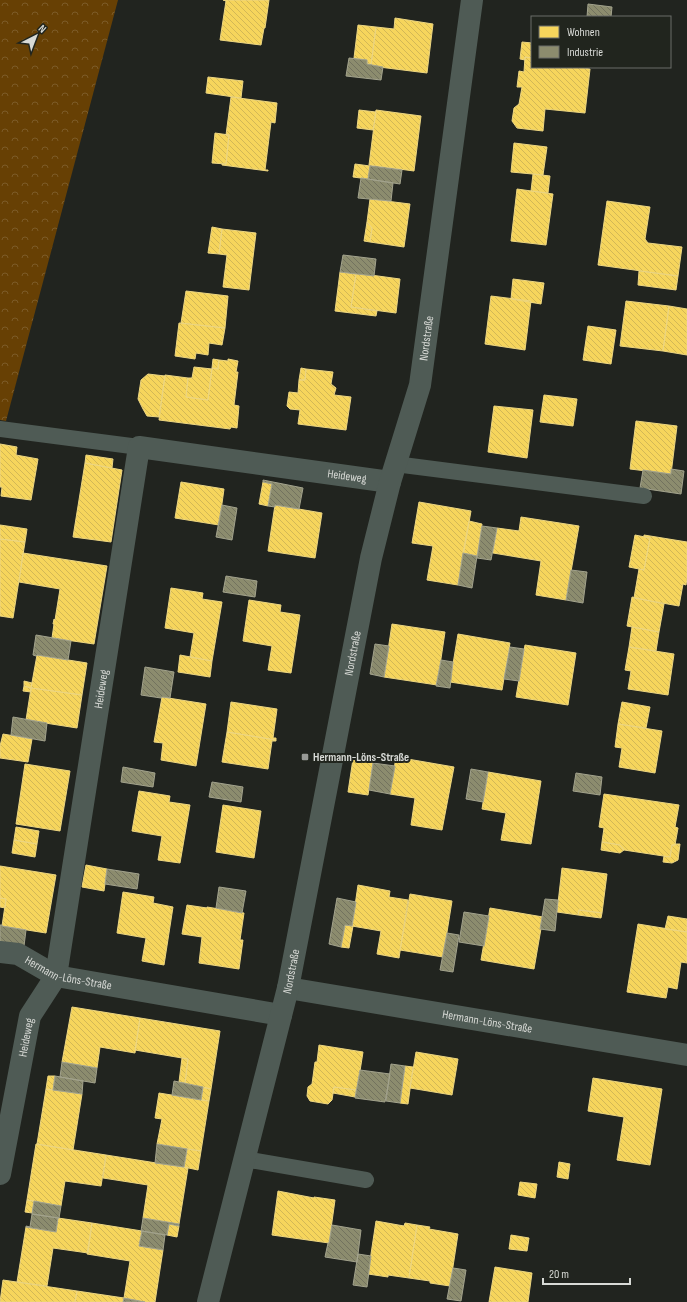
<svg xmlns="http://www.w3.org/2000/svg" width="687" height="1302" font-family="'Sofia Sans Condensed',sans-serif">
<defs>
<pattern id="forest-crowns" width="20" height="18" patternUnits="userSpaceOnUse"><rect width="20" height="18" fill="#674004"/><path d="M2 6a3 3 0 1 1 6 0M12 15a3 3 0 1 1 6 0" fill="none" stroke="#7c5b28"/></pattern>
<pattern id="homes-back-hatch" width="6" height="6" patternUnits="userSpaceOnUse"><rect width="6" height="6" fill="#f6d55c"/><path d="M-1 5l2 2M0 0l6 6M5-1l2 2" fill="none" stroke="#d2b756"/></pattern>
<pattern id="industry-back-hatch" width="6" height="6" patternUnits="userSpaceOnUse"><rect width="6" height="6" fill="#8c8c6e"/><path d="M-1 5l2 2M0 0l6 6M5-1l2 2" fill="none" stroke="#72725e"/></pattern>
</defs>
<rect width="100%" height="100%" fill="#21241f"/>
<path fill="url(#forest-crowns)" d="M0,0H118L6,421L0,420Z"/>
<path fill="url(#homes-back-hatch)" stroke="#edd681" d="M223,0H269L265,28H264L261,45L220,40L226,1Z
M395,18L433,24L427,73L371,66L376,27L394,29Z
M358,25L376,27L371,64H367V60L354,58Z
M522,42L532,43V58L525,57V60L520,59Z
M525,57L532,58V67H578L590,69L585,113L545,109L543,131L517,128L512,121L514,108L519,104L522,87H517L519,71L524,72Z
M208,77L243,81L241,98L206,93Z
M231,97L277,103L275,123L271,122L265,170H268V171L222,165V164H226L229,135H226Z
M359,110L376,112L373,130L357,128Z
M376,110L421,116L414,171L369,165Z
M215,133L229,135L226,164L212,163Z
M514,143L547,147L543,175L511,172Z
M355,164L370,166L368,179L353,177Z
M533,174L550,176L548,193L531,191Z
M517,189L553,194L546,245L511,241Z
M370,199L410,204L404,247L370,242L372,228L367,222Z
M607,201L650,207L645,239L648,243L682,247L678,276L598,265Z
M367,222L372,228L370,242L364,241Z
M212,227L222,229L219,254L208,253Z
M222,229L256,233L249,290L223,287L227,255L219,254Z
M639,271L678,276L676,290L638,285Z
M340,272L356,274L351,307L377,311L376,316L335,311Z
M356,273L400,279L396,313L351,307Z
M513,279L544,283L541,304L511,299Z
M186,291L228,296L225,328L181,323Z
M491,296L531,301L525,350L485,344Z
M626,301L669,306L663,351L620,346Z
M669,306L687,309V355L663,351Z
M179,323L225,328L222,345L209,343L208,355L196,353L195,359L175,356Z
M588,326L616,330L611,364L583,360Z
M213,359L219,360L218,369L212,368Z
M228,359L238,361L236,372H238L234,405L239,406L237,428L231,427L230,429L159,420L165,375L188,378L186,397L208,400L212,368L218,369L219,360L228,361Z
M194,367L212,369L208,400L186,397L188,378H192Z
M301,368L306,369L305,380H299Z
M306,369L333,372L331,384L336,388L334,395L351,397L346,430L298,424L300,410L290,409L287,406L289,392L298,393L299,380H305Z
M148,374L165,376L159,417L147,416L143,409L138,399L141,380Z
M544,395L577,399L573,426L540,422Z
M494,406L533,410L527,458L488,452Z
M636,421L677,426L671,474L630,469Z
M0,444L17,447L16,455L38,459L31,500L1,496L2,487H0Z
M86,455L113,459L112,468L85,463Z
M85,463L122,470L111,542L73,537Z
M181,482L224,489L219,525L175,518Z
M263,482L272,484L268,506L259,504Z
M419,502L471,511L458,585L427,580L433,546L412,543Z
M275,505L322,513L315,558L268,551Z
M521,517L579,526L566,600L536,595L541,561L493,553L497,528L519,531Z
M469,521L482,524L477,556L463,553Z
M0,525L27,529L25,542L0,539Z
M635,535L650,538L644,570L629,567Z
M644,535L687,542V578L686,585L683,584L679,606L634,598L639,569L644,570L650,538L644,537Z
M0,539L25,542L13,618L0,616Z
M23,553L107,566L94,644L52,638L54,624H53L54,619L55,620L60,589L19,582Z
M171,588L203,593L202,599L222,602L212,661L190,657L194,633L165,628Z
M632,597L664,604L659,632L627,626Z
M249,600L281,605L280,612L300,615L291,673L268,670L272,646L243,641Z
M392,624L445,632L437,685L384,677Z
M632,627L659,632L656,651L629,647Z
M458,634L510,643L502,690L450,682Z
M525,645L576,653L568,705L516,697Z
M629,647L674,654L668,695L628,689L631,671L625,670Z
M37,655L87,663L82,695L31,688Z
M180,655L212,661L210,677L178,672Z
M24,681L32,683L31,688L24,686Z
M24,686L31,688V692L23,691Z
M31,688L82,695L77,728L26,720Z
M162,697L206,704L196,766L161,760L163,743L154,742Z
M231,702L277,709L273,738H276V740L227,732Z
M622,702L650,707L646,728L618,724Z
M618,724L662,731L655,773L619,767L622,748L615,747Z
M227,732L276,740V741H272L268,769L222,762Z
M3,734L32,739L28,762L0,758V746Z
M396,757L454,767L442,830L411,825L415,798L390,794Z
M353,759L373,763L368,795L348,792Z
M25,764L70,771L60,831L16,824Z
M488,772L541,781L531,844L501,840L506,813L482,809Z
M139,791L170,796L169,802L190,805L180,863L158,860L162,836L132,831Z
M604,794L679,805L675,827L678,828L675,845H672L670,857L624,850L620,845L602,842L604,828L599,827Z
M223,805L261,811L254,858L216,852Z
M16,827L39,831L37,844L14,840Z
M14,840L37,844L35,857L12,853Z
M602,842L620,845L624,850L620,853L601,850Z
M675,844H680L678,860L672,863L663,862L664,856L670,857L672,845H675Z
M86,865L107,869L104,891L82,887Z
M0,866L56,875L46,933L2,926L6,899L0,898Z
M562,868L607,874L602,913L579,910L578,915L557,912Z
M358,885L390,891L389,897L408,900L399,958L377,954L381,931L352,926Z
M123,892L154,897L153,903L173,907L164,965L142,961L146,938L117,933Z
M410,894L452,901L443,957L400,950Z
M0,898L6,899L5,908L0,907Z
M187,905L207,908V907L244,913L240,940H243L239,969L199,963L202,937L182,934Z
M490,908L543,917L534,969L481,960Z
M579,910L602,913L601,918L578,915Z
M668,916L687,919V932L665,929Z
M638,924L687,932V963L681,962L677,989L668,987L666,998L627,992Z
M345,925L353,926L349,948L341,947Z
M72,1007L140,1018L135,1053L100,1047L97,1068L62,1062Z
M140,1018L220,1031L211,1089L185,1084L188,1059L135,1050Z
M319,1045L363,1052L357,1090L334,1087L332,1100L328,1104L310,1101L307,1096L308,1087L312,1084L315,1062H317Z
M416,1052L458,1059L452,1095L410,1088Z
M182,1058L188,1059L185,1083L179,1082Z
M405,1066L413,1067L408,1104L400,1103Z
M48,1076H55L53,1090L46,1089Z
M593,1078L662,1089L650,1165L617,1160L624,1117L588,1111Z
M203,1087L211,1089L209,1101L201,1100Z
M334,1087L356,1090L355,1097L333,1093Z
M46,1089L82,1094L73,1150L37,1144Z
M159,1093L209,1101L201,1151L157,1144L162,1119L155,1118Z
M36,1144L106,1155L101,1186L65,1181L61,1206L27,1200Z
M187,1149L201,1151L198,1170L184,1167Z
M106,1155L188,1168L179,1224L143,1218L148,1185L103,1178Z
M559,1162L570,1164L568,1179L557,1177Z
M520,1182L537,1184L535,1198L518,1195Z
M278,1191L314,1198V1197L335,1200L329,1243L272,1235Z
M27,1200L34,1201L32,1213L25,1212Z
M58,1218L92,1223L88,1253L53,1248L47,1286L17,1282L26,1227L56,1232Z
M376,1221L404,1226L405,1223L417,1225L409,1278L388,1275V1277L368,1274Z
M92,1223L142,1231L139,1246L163,1250L155,1302H145L124,1298L130,1261L87,1254Z
M169,1224L179,1226L177,1237L167,1235Z
M417,1225L430,1227L429,1229L458,1234L450,1286L430,1283V1281L409,1278Z
M511,1235L529,1238L527,1251L509,1249Z
M495,1267L532,1273L528,1302H489Z
M3,1280L77,1291L75,1302H0Z
M77,1291L124,1298L123,1302H75Z"/>
<path fill="url(#industry-back-hatch)" stroke="#a3a38d" d="M588,4L612,7L611,17H587Z
M349,58L367,60V64L383,67L381,80L346,76Z
M370,166L402,170L400,184L368,179Z
M361,178L393,183L391,201L358,198Z
M343,255L376,259L374,276L340,272Z
M671,469L684,471L681,494L640,488L643,470L671,474Z
M263,480L303,488L299,509L275,505V507L268,506L272,484L263,482Z
M222,505L237,508L232,540L216,537Z
M482,526L497,528L491,560L477,558Z
M463,553L477,556L472,588L458,585Z
M571,570L587,572L583,603L566,600Z
M226,576L257,581L255,597L223,592Z
M36,635L71,641L68,660L37,655L36,656L33,655Z
M375,644L389,646L384,677L370,674Z
M510,647L524,649L519,681L504,679Z
M441,660L453,662L450,688L436,686Z
M145,667L174,672L170,698L162,697L161,698L141,695Z
M13,717L47,723L45,741L11,735Z
M373,763L395,766L390,794L369,790Z
M123,767L155,773L153,787L121,782Z
M471,769L488,772L483,802L466,799Z
M576,773L602,777L600,795L573,791Z
M212,782L243,787L241,802L209,797Z
M107,869L139,874L137,889L105,884Z
M219,887L246,891L242,913L216,908Z
M337,898L356,902L352,926L345,925L341,947L329,944Z
M545,899L558,900L555,931L540,929Z
M464,912L489,916L484,946L459,942Z
M0,925H2V926L26,930L24,946L0,942Z
M447,933L459,935L453,972L440,970Z
M62,1062L97,1068L95,1083L60,1077Z
M391,1064L405,1066L400,1103L386,1101Z
M360,1070L390,1074L385,1102L355,1098Z
M55,1076L83,1081L82,1094L53,1090Z
M174,1081L203,1087L201,1100L172,1095Z
M157,1144L187,1149L184,1167L155,1163Z
M34,1201L61,1206L59,1218L32,1214Z
M32,1214L58,1218L56,1232L26,1227V1226L30,1227Z
M143,1218L179,1224V1226L169,1224L167,1235L141,1231Z
M332,1225L361,1230L357,1262L325,1257L328,1243H329Z
M142,1231L165,1235L163,1250L139,1246Z
M358,1254L371,1256L367,1287L353,1285Z
M453,1268L466,1270L461,1301L447,1299Z
M124,1298L145,1302H123Z"/>
<g fill="none" stroke-linecap="round" stroke-linejoin="round">
<path stroke="#4f5b55" stroke-width="16" d="M0,429L139,447
M395,464L644,496
M244,1159L366,1180"/>
<g stroke="#4f5b55" stroke-width="22">
<path id="s1" d="M0,952L18,954L56,976L281,1015"/>
<path id="s2" d="M288,988L687,1055"/>
<path id="s3" d="M0,1174L30,1016L56,976L139,447L390,482"/>
<path id="s4" d="M208,1302L288,988L371,558L390,482L420,385L472,0"/>
</g>
</g>
<rect fill="#989a96" stroke="#21251e" stroke-width="1.5" x="301" y="753" width="8" height="8" rx="2"/>
<g text-anchor="middle" dominant-baseline="central" stroke-width="4" stroke-linejoin="round" paint-order="stroke">
<g font-size="12" fill="#d8dad6" stroke="#21251e">
<text stroke="none"><textPath href="#s4" startOffset="989">Nordstraße</textPath></text>
<text stroke="none"><textPath href="#s3" startOffset="954">Heideweg</textPath></text>
<text stroke="none"><textPath href="#s4" startOffset="665">Nordstraße</textPath></text>
<text stroke="none"><textPath href="#s3" startOffset="499">Heideweg</textPath></text>
<text stroke="none"><textPath href="#s1" startOffset="73">Hermann-Löns-Straße</textPath></text>
<text stroke="none"><textPath href="#s4" startOffset="341">Nordstraße</textPath></text>
<text stroke="none"><textPath href="#s2" startOffset="202">Hermann-Löns-Straße</textPath></text>
<text stroke="none"><textPath href="#s3" startOffset="139">Heideweg</textPath></text>
</g>
<g font-size="12" font-weight="bold" fill="#d8dad6" stroke="#21251e" text-anchor="start">
<text x="313" y="757">Hermann-Löns-Straße</text>
</g>
</g>
<rect x="531" y="16" width="140" height="52" fill="#21251e" stroke="#6a6d68"/>
<rect x="539" y="26" width="20" height="12" fill="#f6d55c" stroke="#6a6d68"/>
<text x="567" y="36" font-size="12" fill="#d8dad6">Wohnen</text>
<rect x="539" y="46" width="20" height="12" fill="#8c8c6e" stroke="#6a6d68"/>
<text x="567" y="56" font-size="12" fill="#d8dad6">Industrie</text>
<g transform="translate(36 36) rotate(42)" stroke="#21251e" stroke-width="3" paint-order="stroke">
<path d="M0-3L7 15L0 10L-7 15Z" fill="#d8dad6"/>
<text y="-6" font-size="11" font-weight="bold" text-anchor="middle" fill="#d8dad6">N</text>
</g>
<path d="M543 1278v6h87v-6" fill="none" stroke="#d8dad6" stroke-width="2"/>
<text x="549" y="1278" font-size="12" fill="#d8dad6" stroke="#21251e" stroke-width="3" paint-order="stroke">20 m</text>
</svg>
